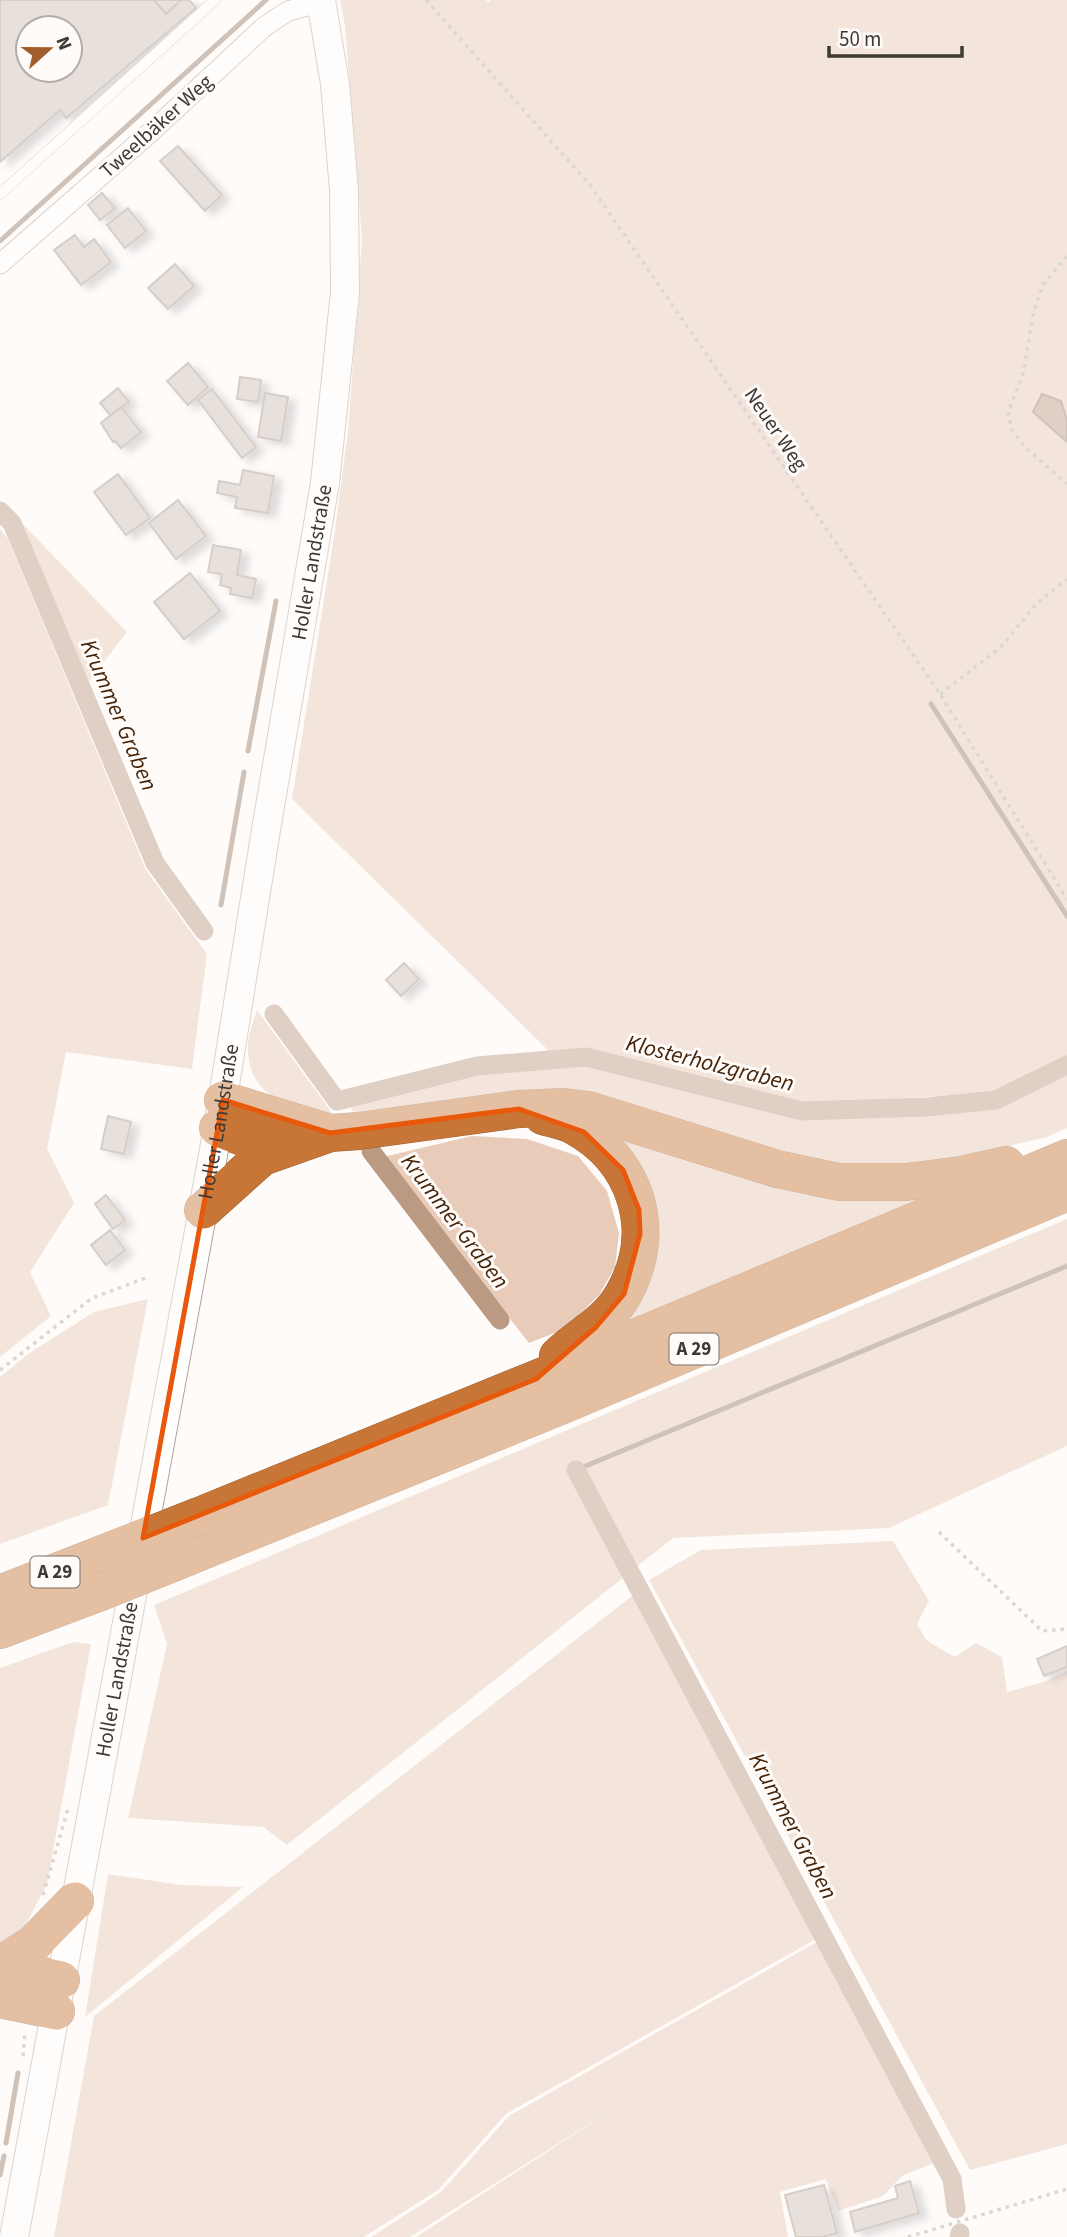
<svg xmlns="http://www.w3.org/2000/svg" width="1067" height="2237" font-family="'Source Sans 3',sans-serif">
<defs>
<filter id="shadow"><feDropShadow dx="8" dy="4.5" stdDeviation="3.5" flood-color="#0004"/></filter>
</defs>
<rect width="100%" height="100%" fill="#fefbf9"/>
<path fill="#e8cbb8" d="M340,0H486L488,2L491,0H1067V420L1061,401L1043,394L1033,412L1067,442V1058L997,1092L801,1105L592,1049L549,1051L292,799L334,537L348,431L362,239L345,26Z
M18,519L127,632L89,681Z
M0,529L8,539L146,870L207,954L192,1069L66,1052L47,1149L74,1203L30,1272L51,1316L0,1357Z
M257,1010L333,1114C287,1105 246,1099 248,1042C249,1032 254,1020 257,1010Z
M587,1064L804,1119L995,1107L1067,1074V1128L1047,1137L949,1160L863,1166L808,1159L623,1103L355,1115L347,1101L477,1071Z
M585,1123L953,1187L615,1326L651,1236Z
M472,1136L527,1139L578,1156L607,1191L619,1233L615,1267L599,1295L565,1329L529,1343L383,1157Z
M1067,1219V1446L889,1528L673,1538L287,1845L263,1827L128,1818L167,1644L154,1605Z
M148,1299L108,1505L0,1544V1377L28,1354L94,1312Z
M893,1541L929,1601L917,1624L926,1640L955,1657L976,1643L1002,1657L1007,1692L1044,1682L1067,1671V2144L970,2170L649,1580L701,1550Z
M633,1595L816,1939L506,2114L438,2190L364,2237H54L94,2016Z
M73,1642L91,1644L47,1884L16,1943L0,1952V1668Z
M108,1874L181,1885L243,1887L85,2017Z
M817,1942L936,2162L902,2176L883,2196L838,2211L826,2179L780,2192L788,2237H416L616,2107L410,2237H371L441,2192L509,2116Z"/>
<path fill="#bb9a84" stroke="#967d6c" stroke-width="2" d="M1042,394L1061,401L1067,420V442L1033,412Z"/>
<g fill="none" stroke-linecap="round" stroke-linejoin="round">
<path stroke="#967d6c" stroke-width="5" d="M0,241L266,0
M931,704L1067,916
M248,751L276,601
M221,905L244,772
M576,1470L1067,1266
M6,2143L18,2073
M0,2175L4,2156"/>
<path stroke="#bb9a84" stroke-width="19" d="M0,511L12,523L155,863L204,931
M274,1014L337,1101L477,1066L586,1057L802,1111L926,1107L996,1100L1067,1065
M371,1151L500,1320
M576,1470L952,2179L956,2209
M959,2237L960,2233"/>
</g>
<path fill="#cebfb6" stroke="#a5978e" stroke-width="2" fill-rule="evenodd" filter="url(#shadow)" d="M0,0H154L166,14L181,0H189L196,8L66,118L60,110L0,162ZM28,28H70V70H28Z
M154,0H181L166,14Z
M178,146L222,195L205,211L160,161Z
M102,193L115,208L100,220L88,205Z
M128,208L146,231L125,248L107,225Z
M75,235L84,247L94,239L111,262L81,285L54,250Z
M175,264L194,286L168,309L148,288Z
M188,363L208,387L188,405L167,381Z
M240,377L261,380L258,402L237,399Z
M118,388L129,402L110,415L100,403Z
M212,389L256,447L242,458L198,400Z
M265,393L288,397L281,441L258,437Z
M121,407L141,432L121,448L115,441L113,442L101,423Z
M243,470L274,476L268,513L235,508L237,497L217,493L219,481L240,485Z
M118,474L150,518L126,535L94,492Z
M178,500L206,536L176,559L149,523Z
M213,545L241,550L237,575L256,579L252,598L230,594L231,588L220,585L222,574L208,572Z
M190,573L220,611L184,639L154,602Z
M404,963L419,979L401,996L386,980Z
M108,1116L131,1122L124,1154L101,1149Z
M106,1195L125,1220L113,1229L95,1204Z
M110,1230L125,1250L106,1265L91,1245Z
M1067,1646V1667L1044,1676L1037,1659Z
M910,2181L919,2213L855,2232L850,2212L898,2198L895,2186Z
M824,2185L837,2233L822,2237H796L785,2195Z"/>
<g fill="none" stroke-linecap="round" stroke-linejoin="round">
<g stroke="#b2a39a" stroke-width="11">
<path id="service" d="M0,194L215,0"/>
</g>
<g stroke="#b2a39a" stroke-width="21">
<path id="minor" d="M0,264L152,131L264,27L288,11L307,6L322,5"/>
</g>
<g stroke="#b2a39a" stroke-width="30">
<g id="secondary">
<path id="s1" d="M14,2237L218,1128L266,830L325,483L345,292L344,190L335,84L321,0"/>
</g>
</g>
<g stroke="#986136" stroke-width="38">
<path id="motorway" d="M223,1100L330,1133
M543,1116C553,1119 565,1121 574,1126C636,1160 659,1230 624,1293C608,1323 581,1334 558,1356
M218,1128L253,1141L294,1144
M203,1210L262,1157L330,1133L359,1131L519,1109L564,1107L588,1110L777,1169L839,1182H907L961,1175L1006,1165
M199,1516L536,1379L1067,1158
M190,1556L563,1405L1067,1192
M0,1594L110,1551
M0,1630L98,1593
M0,1965L33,1944L75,1901
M0,1971L34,1974L61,1980
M0,1999L56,2011"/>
</g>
<path stroke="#afaba8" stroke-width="3.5" stroke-dasharray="3.5 5" stroke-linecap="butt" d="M426,0L590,185L940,694L1067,899
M1067,256L1042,286L1033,315L1023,374L1008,412L1012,430L1026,448L1067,484
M940,694L1000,648L1038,602L1067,579
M0,1370L92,1298L148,1277
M939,1532L1042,1631L1067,1629
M43,1895L68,1809
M23,2056L25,2032
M908,2237L1067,2189"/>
<use href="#service" stroke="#fff" stroke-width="10"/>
<use href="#minor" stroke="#fff" stroke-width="19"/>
<use href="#secondary" stroke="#fff" stroke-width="28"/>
<use href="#motorway" stroke="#c87637" stroke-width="37"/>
<g stroke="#986136" stroke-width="38" stroke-linecap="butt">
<path id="motorway-bridge" d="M110,1551L199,1516
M98,1593L190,1556"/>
</g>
<use href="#motorway-bridge" stroke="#c87637" stroke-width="37"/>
</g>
<path d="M0 0H1067V2237H0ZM223,1100L330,1133L519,1109L584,1132L623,1170L639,1210L640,1234L624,1294L596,1327L536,1379L143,1538Z" fill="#fefbf9" fill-opacity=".55" fill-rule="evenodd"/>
<path fill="none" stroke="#e8590c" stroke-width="5" stroke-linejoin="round" d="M223,1100L330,1133L519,1109L584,1132L623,1170L639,1210L640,1234L624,1294L596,1327L536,1379L143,1538Z"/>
<g text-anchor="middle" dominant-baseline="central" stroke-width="6" stroke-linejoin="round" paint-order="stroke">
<g fill="#fefbf9" stroke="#787370" stroke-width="2">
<rect x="669.5" y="1333.5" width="49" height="31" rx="5"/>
<rect x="30.5" y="1556.5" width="49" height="31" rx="5"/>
</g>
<g font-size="19" font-weight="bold" fill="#3f3935">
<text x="694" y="1349">A 29</text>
<text x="55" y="1572">A 29</text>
</g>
<g font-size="21" fill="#3f3935" stroke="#fefbf9">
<text transform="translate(156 126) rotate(-42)">Tweelbäker Weg</text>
<text transform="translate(776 429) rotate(56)">Neuer Weg</text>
<text stroke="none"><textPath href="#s1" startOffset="1701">Holler Landstraße</textPath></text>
<text stroke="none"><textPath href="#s1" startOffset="1134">Holler Landstraße</textPath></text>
<text stroke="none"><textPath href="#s1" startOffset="567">Holler Landstraße</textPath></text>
</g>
<g font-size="23" font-style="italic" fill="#462409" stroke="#fefbf9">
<text transform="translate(119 715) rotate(67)">Krummer Graben</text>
<text transform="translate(710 1063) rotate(14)">Klosterholzgraben</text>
<text transform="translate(455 1221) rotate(53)">Krummer Graben</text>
<text transform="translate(793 1826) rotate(62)">Krummer Graben</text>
</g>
</g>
<g transform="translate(49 49) rotate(69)"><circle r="33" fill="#fefbf9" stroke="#b2adab" stroke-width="2"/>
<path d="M0-5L12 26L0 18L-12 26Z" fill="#a05e2c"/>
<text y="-10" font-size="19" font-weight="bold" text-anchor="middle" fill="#3f3935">N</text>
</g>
<path d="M829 46v10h133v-10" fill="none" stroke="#3f3935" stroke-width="3.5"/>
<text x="839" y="46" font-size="21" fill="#3f3935" stroke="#fefbf9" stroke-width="5" paint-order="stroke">50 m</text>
</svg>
